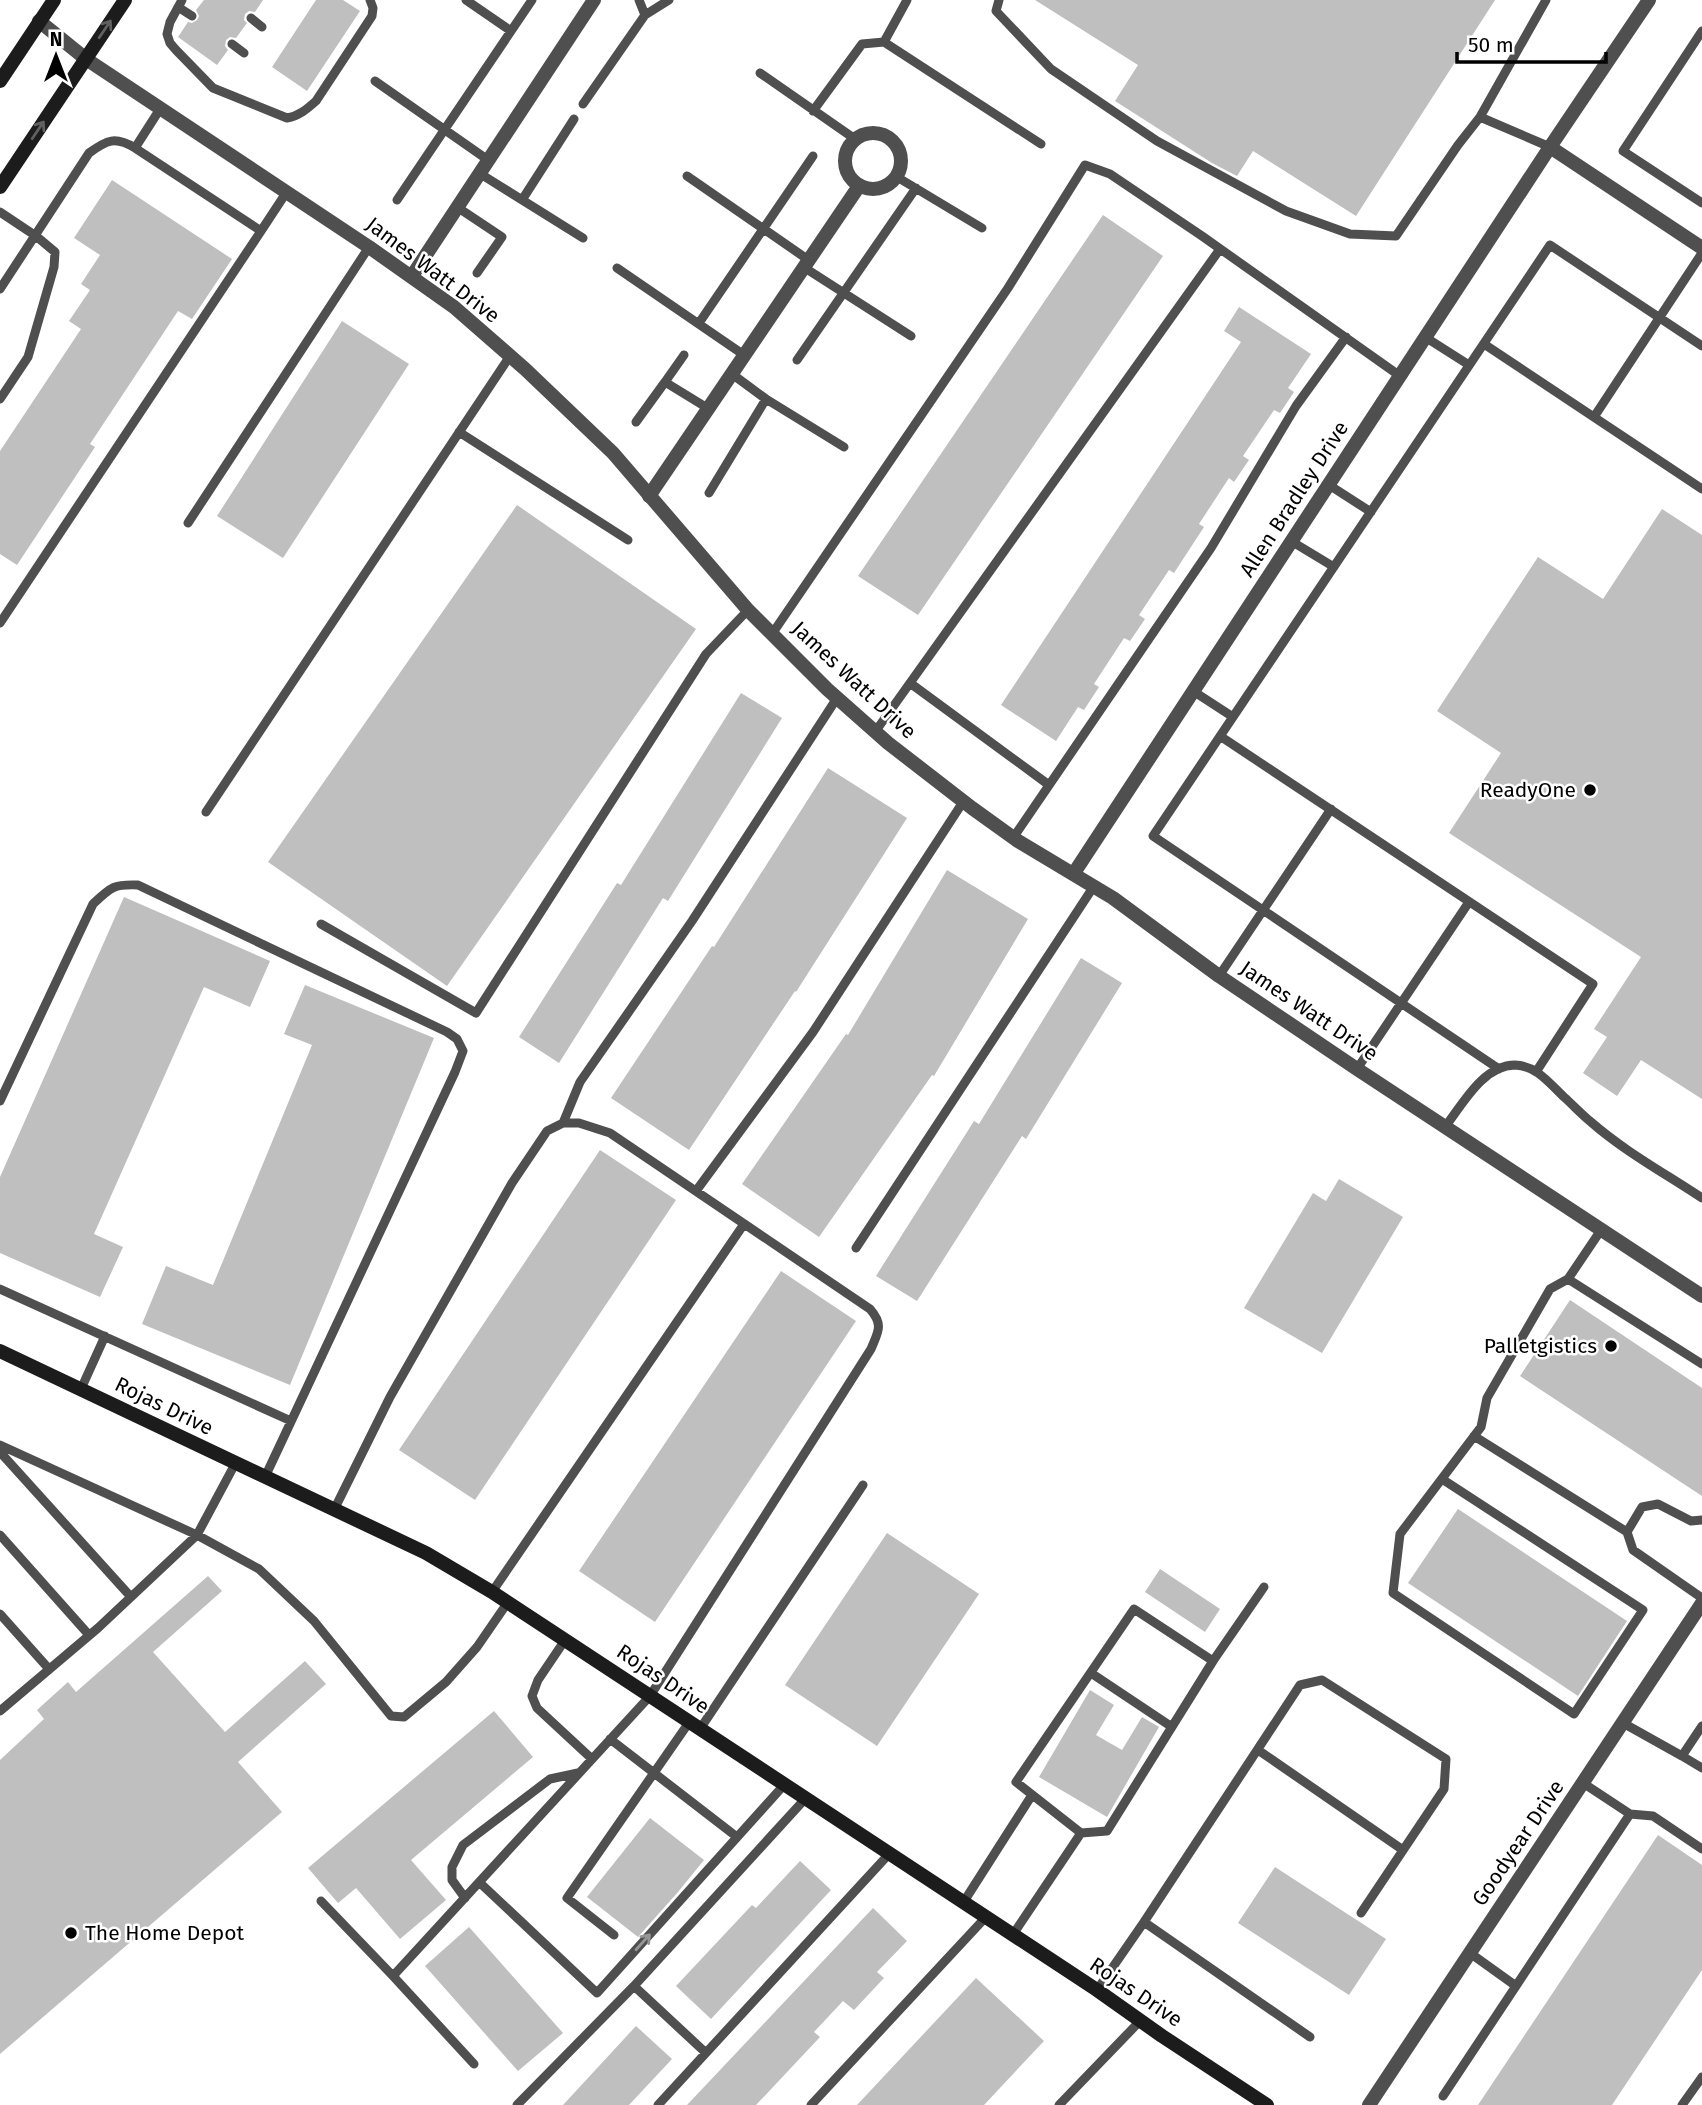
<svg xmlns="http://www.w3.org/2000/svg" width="1702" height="2105" font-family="'Fira Sans',sans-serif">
<rect width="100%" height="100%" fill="#fff"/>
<path fill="#bfbfbf" d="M204,0H263L255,12L249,11L245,14L244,20L247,23L236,38L230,37L226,40L225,46L228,50L217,65L178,37L188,22L192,23L197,20L199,16L196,10Z
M316,0H343L360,11L307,91L272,67Z
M1035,0H1495L1356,216L1253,151L1237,176L1212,163L1115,101L1138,65Z
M112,180L232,259L192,319L178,311L90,444L95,447L17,565L0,554V451L81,329L69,321L90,290L81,284L100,255L74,238Z
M1103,215L1163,256L918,615L858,576Z
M1239,307L1311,354L1288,388L1294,392L1280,413L1274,410L1243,456L1249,460L1234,482L1229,478L1199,524L1204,527L1174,573L1169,570L1139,615L1145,619L1130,641L1124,638L1094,684L1099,687L1084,710L1078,707L1056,741L1001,705L1241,342L1224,331Z
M342,321L409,364L283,558L217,516Z
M517,505L696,629L447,986L268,862Z
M1662,509L1702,535V1099L1641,1060L1617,1096L1583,1073L1607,1037L1594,1029L1641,957L1449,833L1501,753L1437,711L1538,557L1603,599Z
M741,693L782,718L668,901L663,898L559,1063L519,1037L617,883L621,885Z
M828,768L907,818L796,992L795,991L689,1150L611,1098L712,946L714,947Z
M947,870L1028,919L934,1076L932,1075L819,1237L742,1184L846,1034L848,1035Z
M124,897L270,961L250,1007L204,987L94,1234L123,1247L100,1297L0,1253V1177Z
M1081,958L1122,983L1026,1139L1022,1136L917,1301L876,1276L974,1121L979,1124Z
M305,985L434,1038L290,1385L142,1324L166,1266L213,1285L312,1045L284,1034Z
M600,1150L676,1200L475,1500L399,1450Z
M1339,1179L1403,1217L1322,1353L1244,1308L1313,1193L1326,1201Z
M781,1271L856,1321L655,1622L579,1571Z
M1570,1300L1702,1388V1496L1520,1376Z
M1458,1509L1627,1621L1578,1696L1408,1583Z
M887,1533L979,1594L877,1746L785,1685Z
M1160,1569L1220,1609L1205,1632L1145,1592Z
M208,1576L222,1591L153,1652L225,1732L305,1661L326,1684L238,1762L282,1812L0,2054V1760L44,1719L37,1710L68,1682L76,1692Z
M1090,1690L1114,1705L1096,1735L1122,1750L1142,1717L1159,1727L1107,1817L1039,1777Z
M494,1711L533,1757L411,1860L446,1900L400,1939L356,1888L338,1903L308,1868Z
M650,1818L704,1860L678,1892L638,1937L587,1897Z
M1658,1835L1702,1865V1970L1612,2105H1478Z
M800,1861L831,1890L711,2019L676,1986L752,1905L756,1908Z
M1275,1867L1386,1939L1349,1995L1238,1923Z
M873,1908L907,1941L877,1972L884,1978L854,2010L843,2001L814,2032L820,2037L756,2105H687Z
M469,1927L563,2033L518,2071L425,1966Z
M976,1978L1044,2041L984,2105H857Z
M636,2026L672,2059L629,2105H563Z"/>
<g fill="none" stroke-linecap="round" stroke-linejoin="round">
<path stroke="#4f4f4f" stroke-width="9" d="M182,0L170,22L167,34L170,43L176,50L213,88L287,118C299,116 307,109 316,101L372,16L373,8L370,0
M466,0L511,31
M999,0L996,11L1051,69L1157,141L1286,211L1350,234L1396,236L1458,145L1480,117L1550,147
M178,7L192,16
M645,15L669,0
M251,18L262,27
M1702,31L1623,151L1702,203
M884,42L907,0
M232,44L244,53
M760,73L855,139
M375,81L488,160
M583,104L645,15L639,0
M160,109L135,148L261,231L286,193
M813,111L862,44L884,42L1041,144
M1480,117L1546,0
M479,173L583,238
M687,176L810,261
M897,177L982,228
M397,200L532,0
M522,200L574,119
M457,207L502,237L477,273
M0,212L36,236L55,252L54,267L28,357L0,399
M617,268L744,355
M805,268L911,336
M0,289L89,153C107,140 115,136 135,148
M699,323L813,156
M1425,337L1469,365
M1484,344L1702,489
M797,360L916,188
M732,374L766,399L844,447
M665,382L684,355
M1594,417L1702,253
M636,422L665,382L709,409
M459,432L628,540
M1329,485L1371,512
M709,493L766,399
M188,523L369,247
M1291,541L1334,567
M0,623L261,231
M772,634L1008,288L1085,165L1110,174L1202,236L1400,376
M910,683L1049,785
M1193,691L1233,717
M875,732L1220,249
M1220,736L1593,984L1536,1072
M206,812L510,356
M1013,838L1211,548L1296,406L1346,337
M321,924L476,1013L706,654L748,610
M1219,976L1331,809
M1357,1069L1469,902
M1499,1069L1153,836L1550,245L1702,346
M0,1101L93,904C111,887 114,884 138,885L447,1032L457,1039L463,1051L455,1072L265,1477
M563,1123L580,1082L692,921L837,698
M1445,1127C1462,1105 1483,1065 1515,1065C1537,1066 1549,1083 1564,1097C1573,1105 1581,1114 1591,1122C1624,1151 1666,1174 1702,1198
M696,1191L813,1032L963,802
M1601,1230L1568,1279L1702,1364
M856,1248L1094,886
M0,1289L291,1421
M81,1389L105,1336
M1474,1436L1627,1532
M0,1445L197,1535L235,1464
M0,1452L131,1597
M1442,1479L1643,1610L1574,1714L1393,1593L1400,1534L1481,1427L1487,1398L1550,1289L1568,1279
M334,1510L390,1397L512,1183L547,1131L563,1123H579L610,1133L870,1309C884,1325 878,1332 871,1349L650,1696L393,1976L474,2064
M1702,1520L1691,1521L1658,1504L1642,1507L1627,1532L1633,1550L1702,1598
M0,1535L89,1635
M492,1592L744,1224
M0,1614L49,1669
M565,1640L538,1680L532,1696L537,1708L592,1759
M1213,1661L1264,1587
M1091,1673L1172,1727
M0,1711L98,1628L197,1535L259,1569L314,1621L391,1716L404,1717L446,1682L477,1647L508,1602
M1623,1723L1682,1756L1702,1726
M700,1729L863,1485
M610,1739L737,1837
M1258,1750L1403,1850
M1682,1756L1702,1768
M1630,1814L1653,1816L1702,1849
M479,1882L597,1993L784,1785
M465,1898L452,1880V1867L463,1845L550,1779L578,1773
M321,1901L393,1976
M963,1903L1032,1795
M1144,1922L1300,1685L1322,1680L1446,1759L1444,1789L1361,1913
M614,1935L567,1898L690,1721
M1012,1936L1081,1833L1107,1831L1213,1661L1134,1609L1016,1782L1081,1833
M1470,1953L1516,1986L1630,1814L1583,1783
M1097,1990L1144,1922L1310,2037
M706,2053L634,1986L805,1799
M1443,2096L1516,1986
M517,2105L634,1986
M658,2105L889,1854
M811,2105L985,1918
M1059,2105L1140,2021
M1682,2105L1702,2077"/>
<path stroke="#4f4f4f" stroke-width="14" d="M845 161a28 28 0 1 1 56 0a28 28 0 1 1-56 0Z
M412,276L594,0
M649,496L859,186"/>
<path stroke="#4f4f4f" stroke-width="14" d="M39,21L86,59L369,247L454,307L525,369L613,453L748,610L827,689L888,743L972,808L1018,841L1113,898L1219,976L1357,1069L1702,1296
M1550,147L1702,248
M1074,873L1550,147L1649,0
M1369,2105L1702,1603"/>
<path stroke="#1c1c1c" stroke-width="14" d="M0,81L54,0
M0,187L125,0
M0,1351L426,1553L492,1592L1097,1990L1162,2036L1267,2105"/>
</g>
<defs><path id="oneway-shaft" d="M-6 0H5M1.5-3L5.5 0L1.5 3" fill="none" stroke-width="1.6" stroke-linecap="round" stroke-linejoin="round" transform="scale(1.75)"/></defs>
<g stroke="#606060">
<use href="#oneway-shaft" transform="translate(105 29) rotate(-56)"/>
<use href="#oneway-shaft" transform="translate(38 130) rotate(-56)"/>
</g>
<use stroke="#959595" href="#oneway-shaft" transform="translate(643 1942) rotate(-48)"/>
<g fill="#000" stroke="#fff" stroke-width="2.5">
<circle cx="1590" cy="790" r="7"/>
<circle cx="1611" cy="1346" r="7"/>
<circle cx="71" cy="1933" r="7"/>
</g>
<g text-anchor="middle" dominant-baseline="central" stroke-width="5" stroke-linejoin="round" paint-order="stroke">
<g font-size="21" fill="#000" stroke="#fff">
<text transform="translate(433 270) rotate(37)">James Watt Drive</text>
<text transform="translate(1294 499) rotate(-57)">Allen Bradley Drive</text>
<text transform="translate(854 680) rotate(43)">James Watt Drive</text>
<text transform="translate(1309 1011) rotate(34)">James Watt Drive</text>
<text transform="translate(164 1406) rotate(26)">Rojas Drive</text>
<text transform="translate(663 1679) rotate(34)">Rojas Drive</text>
<text transform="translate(1518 1843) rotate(-56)">Goodyear Drive</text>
<text transform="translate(1136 1992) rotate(34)">Rojas Drive</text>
</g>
<g font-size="21" fill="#000" stroke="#fff" text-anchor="end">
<text x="1576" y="790">ReadyOne</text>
<text x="1597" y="1346">Palletgistics</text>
<text x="85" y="1933" text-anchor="start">The Home Depot</text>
</g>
</g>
<g transform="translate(56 56)" stroke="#ffffff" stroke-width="5" paint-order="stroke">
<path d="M0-5L12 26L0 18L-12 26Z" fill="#000000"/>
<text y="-10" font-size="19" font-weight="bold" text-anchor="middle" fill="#000000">N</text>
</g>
<path d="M1457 52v10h149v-10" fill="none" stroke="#000000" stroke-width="3.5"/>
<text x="1468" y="52" font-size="21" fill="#000000" stroke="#ffffff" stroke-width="5" paint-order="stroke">50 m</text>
</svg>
